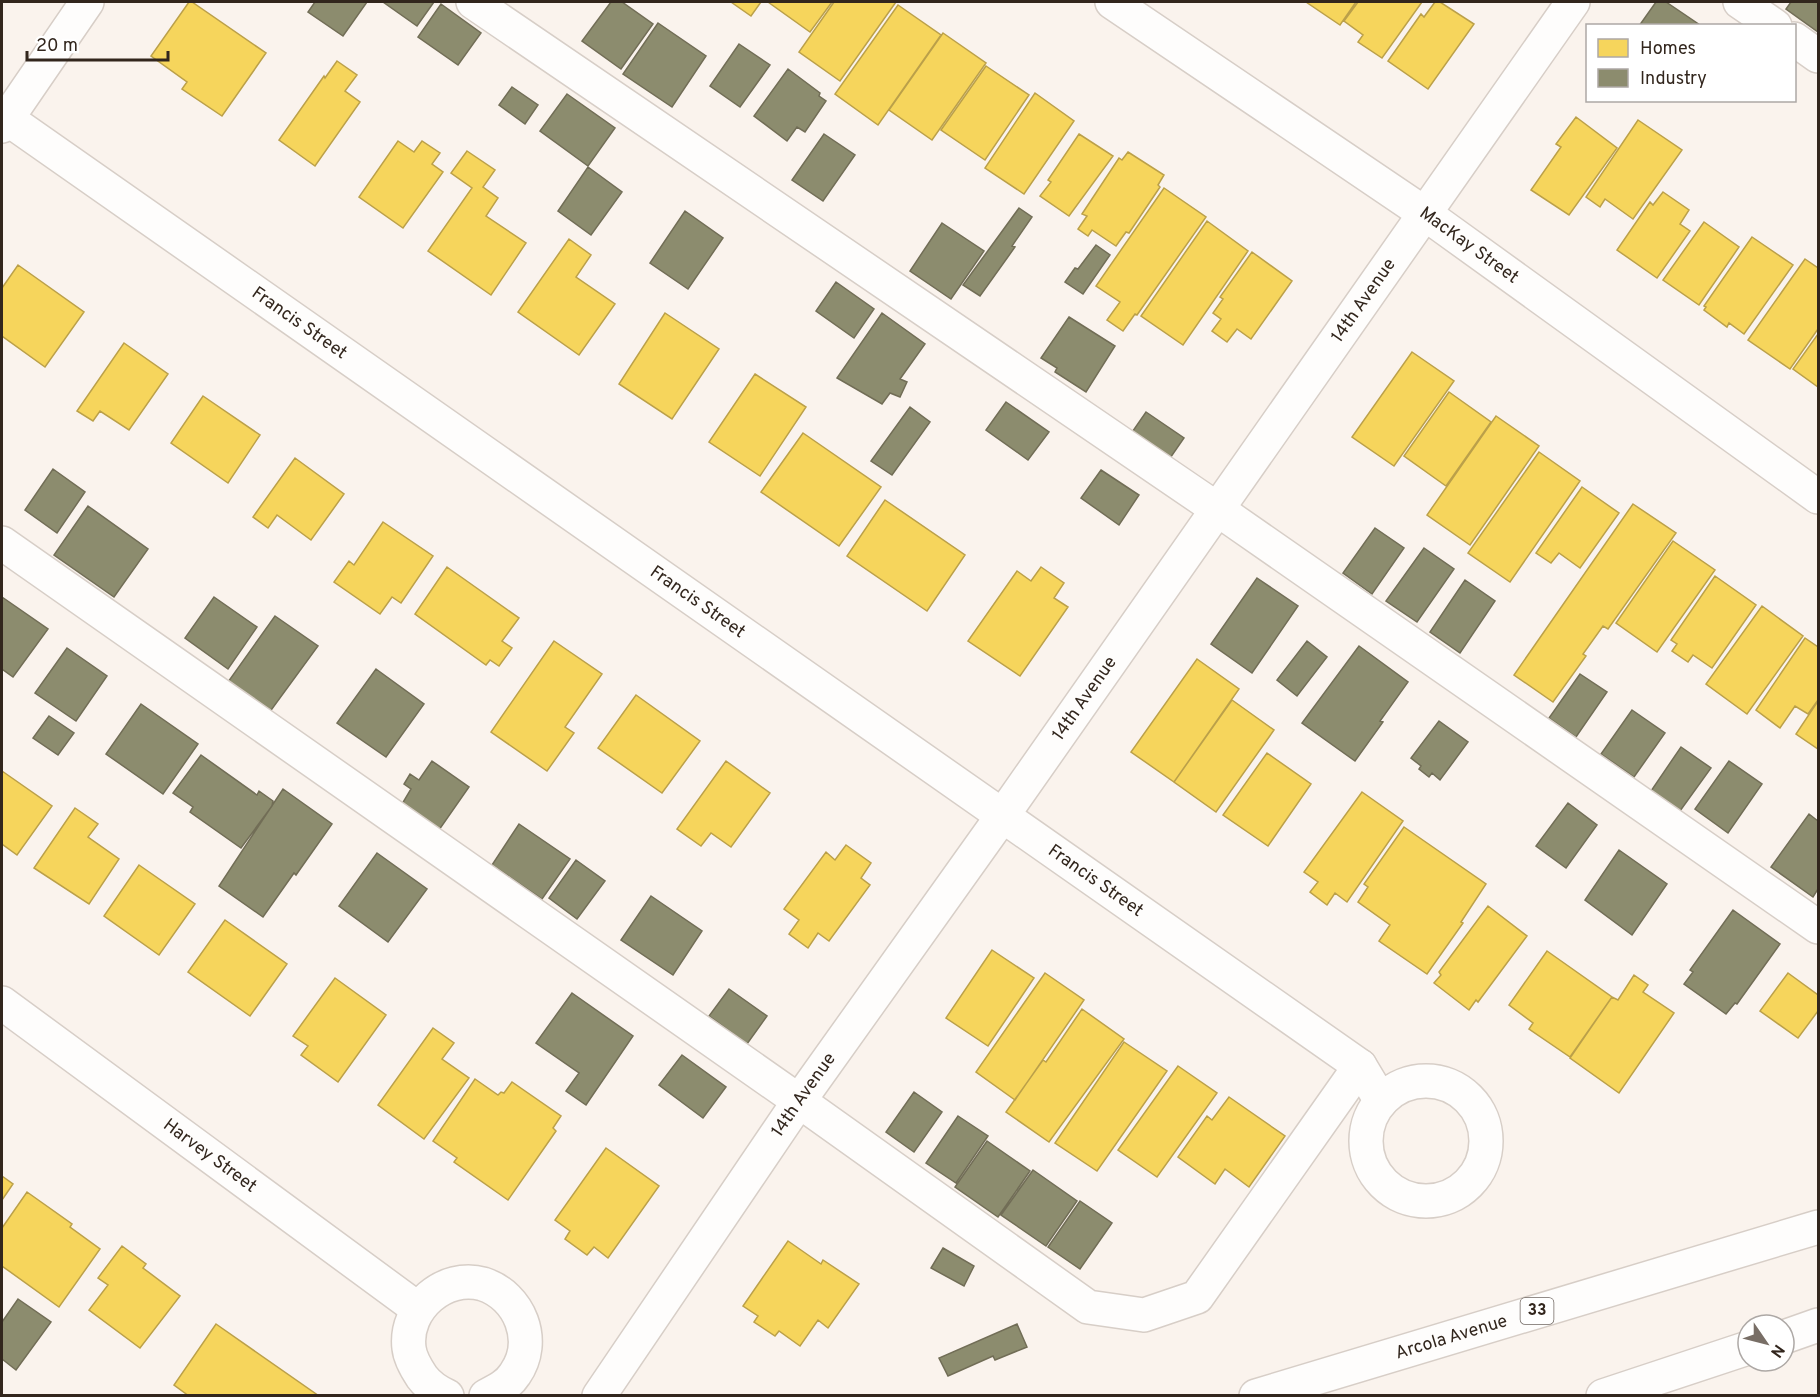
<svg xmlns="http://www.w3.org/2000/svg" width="1820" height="1397" font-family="Overpass,sans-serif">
<rect width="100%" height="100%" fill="#faf3ed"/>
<path fill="#f6d55c" stroke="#bba049" stroke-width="1.5" d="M189,2H192L266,53L222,116L182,89L187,82L151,56Z
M731,2H761L751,16Z
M768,2H832L810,32Z
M834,2H896L840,81L799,52Z
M1306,2H1356L1340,25Z
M1358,2H1422L1382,58L1358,42L1363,35L1344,21Z
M1435,2H1440L1474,24L1428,89L1388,61L1421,14L1424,17Z
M898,5L941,35L878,125L835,94Z
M943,33L986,63L932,140L889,110Z
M337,61L357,75L345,91L360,102L315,166L279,140L324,76L325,78Z
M986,66L1029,95L985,160L941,130Z
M1035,93L1074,121L1024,194L985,168Z
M1576,117L1617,148L1569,215L1531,190L1561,147L1556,144Z
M1638,120L1682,150L1633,219L1605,199L1600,207L1586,197Z
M1079,134L1113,156L1069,216L1040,196L1051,182L1048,180Z
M398,141L414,152L422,141L440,153L432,164L443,172L403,228L359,197Z
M467,151L495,170L483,187L498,198L486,216L526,243L491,295L428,251L472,188L451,173Z
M1128,152L1164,175L1158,185L1160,187L1129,233L1126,232L1116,246L1092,230L1088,236L1078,229L1087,216L1082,214L1119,158L1122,160Z
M1164,188L1206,217L1137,315L1135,314L1123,331L1107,320L1120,302L1096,286Z
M1663,192L1689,210L1680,224L1690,231L1657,278L1617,250L1650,202L1653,205Z
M1207,221L1248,251L1183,345L1141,316Z
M1704,222L1739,247L1699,305L1663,280Z
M1752,237L1793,265L1744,334L1729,323L1727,327L1704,310L1706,307L1704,306Z
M569,239L591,255L576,277L615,304L579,355L518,312Z
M1252,252L1292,281L1251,339L1237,329L1227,342L1212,331L1221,319L1213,313L1223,299L1220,297Z
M1805,259L1818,268V329L1790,369L1748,340Z
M18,265L84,312L45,367L2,336V288Z
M665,313L719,349L672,419L619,384Z
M1818,334V387L1793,369Z
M124,343L168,374L129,430L100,411L93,421L77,411Z
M1412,352L1454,381L1394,466L1352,437Z
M755,374L806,407L760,476L709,442Z
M1449,392L1491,422L1446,486L1404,456Z
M203,396L260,435L228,483L171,443Z
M1496,416L1539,446L1470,545L1427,515Z
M803,433L881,487L839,546L761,492Z
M1539,452L1580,481L1510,582L1468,553Z
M295,458L344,494L311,540L277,515L268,528L253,517Z
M1582,487L1619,513L1580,568L1559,553L1551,563L1536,553Z
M885,500L965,555L927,611L847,556Z
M1633,504L1676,533L1608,629L1603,626L1583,654L1586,656L1553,702L1514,675Z
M383,522L433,556L401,603L392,597L380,614L334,582L349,561L354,565Z
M1673,541L1715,570L1657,652L1616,623Z
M447,567L519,618L502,641L512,648L499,666L490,660L486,665L415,614Z
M1041,567L1064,583L1054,598L1068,607L1020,676L968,641L1017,571L1031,581Z
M1715,576L1756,605L1712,668L1693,655L1688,662L1672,651L1677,644L1671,640Z
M1762,606L1803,636L1747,714L1706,684Z
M1805,638L1818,647V700L1808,714L1795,706L1780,728L1756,710Z
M554,641L602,674L565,727L574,733L547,771L491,732Z
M1197,659L1239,689L1174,782L1131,752Z
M636,695L700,741L662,793L598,748Z
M1232,700L1274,730L1216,812L1174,782Z
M1818,701V749L1796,734Z
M1267,753L1311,784L1268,846L1223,815Z
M726,761L770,793L731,847L711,833L701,846L677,829Z
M2,771L52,806L17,855L2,844Z
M1362,792L1403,821L1347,902L1335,893L1327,905L1310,892L1318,882L1304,872Z
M75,808L98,824L88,837L119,859L89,904L34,868Z
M1404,827L1486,884L1461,922L1463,923L1427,974L1379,941L1390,925L1358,902L1368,887L1364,884Z
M846,845L871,863L861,878L870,885L829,941L818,933L808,948L789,934L799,920L784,909L826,852L835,860Z
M139,865L195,904L159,955L104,916Z
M1488,906L1527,936L1478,1002L1476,1000L1469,1010L1434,983L1441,975L1439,972Z
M225,920L287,964L250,1016L188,972Z
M992,950L1034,978L988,1046L946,1018Z
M1547,951L1612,997L1570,1057L1529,1029L1533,1023L1509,1005Z
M1045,973L1084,1000L1015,1100L976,1072Z
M1788,973L1818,995V1011L1798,1038L1760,1011Z
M1634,975L1648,985L1643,992L1674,1013L1619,1093L1570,1058L1612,997L1618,1000Z
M335,978L386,1015L338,1082L301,1055L308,1046L293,1036Z
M1082,1009L1124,1039L1049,1142L1006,1112L1043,1060L1046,1062Z
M433,1028L454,1043L442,1059L469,1078L424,1139L378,1105Z
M1124,1042L1167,1071L1097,1171L1055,1143Z
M1178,1066L1217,1093L1157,1177L1118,1150Z
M475,1079L498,1095L501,1092L504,1093L512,1082L561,1116L553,1128L556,1131L508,1200L454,1162L457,1158L433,1141Z
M1229,1097L1285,1136L1249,1187L1225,1169L1215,1184L1178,1157L1207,1116L1212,1120Z
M606,1148L659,1186L608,1258L594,1247L587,1255L565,1239L570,1231L555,1220Z
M2,1176L13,1184L2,1200Z
M27,1192L72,1224L70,1227L100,1249L59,1307L2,1266V1228Z
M788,1241L821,1264L823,1260L859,1284L828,1328L818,1320L800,1346L779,1331L775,1336L754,1322L758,1316L743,1306Z
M122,1246L146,1264L143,1268L180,1296L140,1348L89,1310L108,1285L98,1278Z
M216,1324L319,1396H189L174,1385Z"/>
<path fill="#8c8c6e" stroke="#716d56" stroke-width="1.5" d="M315,2H367L343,36L308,12Z
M383,2H434L417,26Z
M611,2H622L653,24L621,69L582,41Z
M1656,2H1666L1700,25L1639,26Z
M1791,2H1818V32L1786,9Z
M441,4L481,33L458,65L418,37Z
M658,23L706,56L672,107L623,74Z
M739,44L770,65L740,107L710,86Z
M788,69L820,93L819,96L826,101L805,132L797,127L787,141L754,116Z
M512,87L538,105L525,124L499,105Z
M567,94L615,128L588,166L540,131Z
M824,134L855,155L823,201L792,180Z
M588,167L622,192L591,235L558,211Z
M1019,208L1032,217L1012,246L1015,247L980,296L963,285Z
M685,211L723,238L688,289L650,263Z
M942,223L984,251L951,299L910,271Z
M1096,245L1110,255L1083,294L1065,282L1075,268L1078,269Z
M836,282L874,309L854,338L816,311Z
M882,313L925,344L900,379L907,382L900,397L890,393L882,404L837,378Z
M1069,317L1115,346L1086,392L1055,372L1057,368L1041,358Z
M1006,402L1049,432L1028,460L986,430Z
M910,407L930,422L892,475L871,461Z
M1146,412L1184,438L1166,464L1128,438Z
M53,469L85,492L57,533L25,510Z
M1101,470L1139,495L1119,525L1081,498Z
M88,506L148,549L114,597L54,555Z
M1375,528L1404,548L1372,594L1343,573Z
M1424,548L1454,569L1417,622L1386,601Z
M1257,578L1298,606L1252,673L1211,644Z
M1465,580L1495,601L1460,653L1430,632Z
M2,597L48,629L13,677L2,669Z
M214,597L257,627L228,669L185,638Z
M275,616L318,646L269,713L228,682Z
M1307,641L1327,657L1297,696L1277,680Z
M1359,646L1408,682L1380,721L1383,722L1355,761L1302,723Z
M67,648L107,676L76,721L35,693Z
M376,669L424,704L386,757L337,723Z
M1580,674L1607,692L1576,737L1549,718Z
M141,704L198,744L163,794L106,754Z
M1632,710L1665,733L1634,777L1601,754Z
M49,716L74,733L58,755L33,738Z
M1439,721L1468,742L1440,780L1432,773L1429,777L1419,769L1421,766L1411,758Z
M1681,747L1711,768L1680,811L1651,791Z
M201,755L257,795L259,791L273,801L272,806L241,848L190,812L193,807L173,793Z
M432,761L469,787L439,830L402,804L411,789L404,784L410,774L419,780Z
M1729,761L1762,784L1728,833L1695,809Z
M283,789L332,824L296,875L294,873L263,917L219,886Z
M1568,803L1597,825L1566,868L1536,846Z
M1809,814L1818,821V889L1813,897L1771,867Z
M519,824L570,859L542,899L492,865Z
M1619,850L1667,884L1632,935L1585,900Z
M377,853L427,889L388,942L339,906Z
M576,860L605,881L577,919L549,898Z
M651,896L702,931L673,975L621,940Z
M1733,910L1780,944L1737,1004L1735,1003L1726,1014L1684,984L1693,972L1690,970Z
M729,989L767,1016L747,1044L709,1016Z
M572,993L633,1036L586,1105L566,1091L579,1073L536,1043Z
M682,1055L726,1087L703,1118L659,1085Z
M914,1092L942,1112L914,1152L886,1132Z
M958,1116L988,1136L956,1183L926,1163Z
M987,1141L1030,1171L998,1217L955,1187Z
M1033,1170L1077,1201L1046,1246L1001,1215Z
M1080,1201L1112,1223L1080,1269L1048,1247Z
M943,1248L974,1266L964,1286L931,1268Z
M18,1299L51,1322L16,1370L2,1359V1322Z
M1017,1324L1027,1347L995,1360L993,1356L948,1376L939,1358Z"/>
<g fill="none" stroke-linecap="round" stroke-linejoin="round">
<g stroke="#d7cec7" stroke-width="36">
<g id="minor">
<path d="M473,2L1217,509L1818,927"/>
<path id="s1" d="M1112,2L1424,213L1818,497"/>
<path d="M1740,2L1775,26"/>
<path d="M1794,39L1818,56"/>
<path id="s2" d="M2,115L1360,1066L1381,1101"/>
<path d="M2,126L87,2"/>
<path d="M2,543L799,1101L1088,1307L1144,1315L1197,1297L1360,1066"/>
<path id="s3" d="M2,1003L418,1309"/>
<circle cx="1426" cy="1141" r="60"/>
<path d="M447,1396C438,1392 428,1385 422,1377C416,1368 410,1358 409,1348C404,1308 445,1273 483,1284C520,1296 538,1341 515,1374C508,1385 498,1390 486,1396"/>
<path id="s4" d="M599,1396L799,1101L1003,815L1573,2"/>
</g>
</g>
<g stroke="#d7cec7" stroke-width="36">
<g id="major">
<path d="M1784,1337L1818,1325"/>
<path id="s5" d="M1256,1396L1818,1227"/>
<path d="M1603,1396L1748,1348"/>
</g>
</g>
<use href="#minor" stroke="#fefdfc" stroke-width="33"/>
<use href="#major" stroke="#fefdfc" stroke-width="33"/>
</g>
<g text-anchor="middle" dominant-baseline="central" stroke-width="6" stroke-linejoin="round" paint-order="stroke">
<rect fill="#fff" stroke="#706761" stroke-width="1.5" x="1520.5" y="1298" width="33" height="26" rx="4.5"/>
<g font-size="16" font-weight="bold" fill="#32261d">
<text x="1537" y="1311">33</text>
</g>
<g font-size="18" fill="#32261d" stroke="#fff">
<text stroke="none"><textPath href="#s1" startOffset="432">MacKay Street</textPath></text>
<text stroke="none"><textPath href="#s4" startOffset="1336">14th Avenue</textPath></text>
<text stroke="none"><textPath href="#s2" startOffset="363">Francis Street</textPath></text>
<text stroke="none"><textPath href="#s2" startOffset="849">Francis Street</textPath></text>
<text stroke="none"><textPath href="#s4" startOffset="850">14th Avenue</textPath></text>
<text stroke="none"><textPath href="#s2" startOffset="1335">Francis Street</textPath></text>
<text stroke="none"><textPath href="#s4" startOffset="364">14th Avenue</textPath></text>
<text stroke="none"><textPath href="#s3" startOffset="258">Harvey Street</textPath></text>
<text stroke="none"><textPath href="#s5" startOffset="204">Arcola Avenue</textPath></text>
</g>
</g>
<rect width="1820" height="1397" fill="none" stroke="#32261d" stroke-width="6"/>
<rect x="1586" y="24" width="210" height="78" fill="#ffffff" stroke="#ada8a5" stroke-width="1.5"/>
<rect x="1598" y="39" width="30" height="18" fill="#f6d55c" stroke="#ada8a5" stroke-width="1.5"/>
<text x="1640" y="54" font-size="18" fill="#32261d">Homes</text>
<rect x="1598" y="69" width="30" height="18" fill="#8c8c6e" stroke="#ada8a5" stroke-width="1.5"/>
<text x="1640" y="84" font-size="18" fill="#32261d">Industry</text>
<g transform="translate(1766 1343) rotate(125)"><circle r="28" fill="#ffffff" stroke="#ada8a5" stroke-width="1.5"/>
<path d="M0-4.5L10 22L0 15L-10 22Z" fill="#786e66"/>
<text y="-9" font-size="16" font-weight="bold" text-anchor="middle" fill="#32261d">N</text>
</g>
<path d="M27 51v9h141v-9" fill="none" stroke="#32261d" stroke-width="3"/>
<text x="36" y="51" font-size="18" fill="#32261d" stroke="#ffffff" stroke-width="4.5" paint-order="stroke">20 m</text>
</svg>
